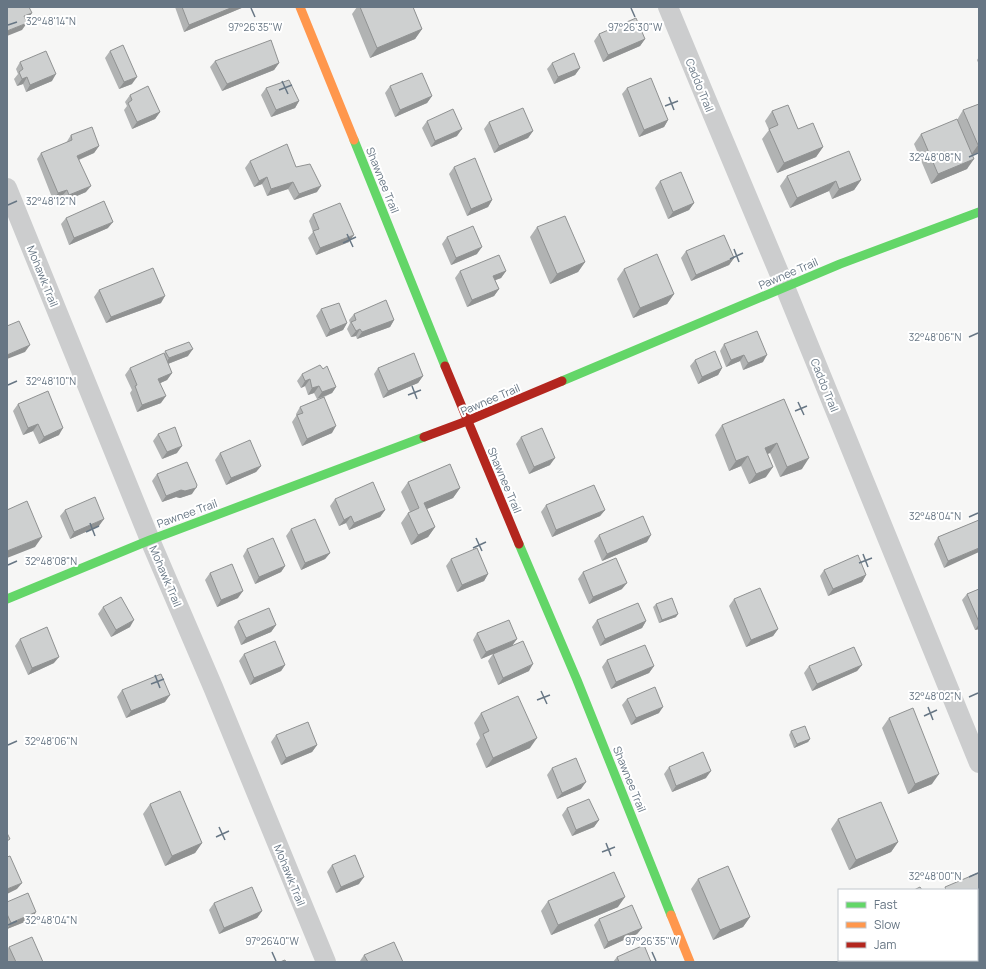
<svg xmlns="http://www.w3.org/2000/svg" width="986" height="969" font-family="Manrope,sans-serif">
<rect width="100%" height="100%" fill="#f6f6f5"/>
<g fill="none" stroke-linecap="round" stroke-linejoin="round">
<path stroke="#cccdce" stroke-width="20" d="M668,7L702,89L785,287L979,763
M7,188L150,540L213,687L326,962"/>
<path stroke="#63d668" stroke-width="9" d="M354,140L445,366
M562,381L840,264L979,212
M519,544L577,680L671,915
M7,599L150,540L424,437"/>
<path stroke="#ff974d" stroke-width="9" d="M300,7L354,140
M671,915L690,962"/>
<path stroke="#b3261e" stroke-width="9" d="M445,366L519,544
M424,437L467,421L562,381"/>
</g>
<path fill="#b1b3b3" d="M175,7H244L184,32Z
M357,7H413L422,29L415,39L370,58L352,14Z
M599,34L645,39L640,46L603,62L594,41Z
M110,51L132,84L119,89L105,58Z
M979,57V65L977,60Z
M215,61L279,63L274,70L222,91L210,67Z
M20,62L52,81L26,92L23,84L17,86L14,79L18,74L16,69Z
M552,63L580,68L575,75L554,84L547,69Z
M390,86L432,96L427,103L395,117L385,93Z
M266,88L299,101L295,108L271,117L261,95Z
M627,88L668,120L664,127L639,137L622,94Z
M130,95L160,112L155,119L132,129L124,110L127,106L125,102Z
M979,104V152L972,155L967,169L931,184L914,144L921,134L957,120L963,110Z
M772,111L823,147L816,157L777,173L762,139L769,130L765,121Z
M427,121L457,136L431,147L422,128Z
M489,122L533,131L528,138L494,153L484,129Z
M71,135L99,146L94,153L79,160L86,192L65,201L62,196L53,200L37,159L41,153L66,143Z
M250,161L296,167L317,192L294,200L288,189L267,196L262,184L254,187L245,168Z
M454,167L492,200L488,207L467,216L449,174Z
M787,176L861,180L854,190L832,199L829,191L790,208L780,186Z
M660,181L694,203L689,210L668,219L655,188Z
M313,214L349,242L316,255L308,238L313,232L309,221Z
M66,218L108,228L69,245L61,224Z
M537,227L585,262L578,272L550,284L530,237Z
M447,237L477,254L451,265L442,244Z
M686,251L734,258L729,265L691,281L681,258Z
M624,269L674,294L667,304L633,318L617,279Z
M460,271H506L501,278L495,280L499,289L494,296L467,307L455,278Z
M99,290L161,303L106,323L94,297Z
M321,309L347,323L343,330L326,337L316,316Z
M354,314L394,320L390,327L357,339L356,336L351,337L347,329L350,323L349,320Z
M724,344L763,362L743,370L740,361L726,367L720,351Z
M165,351L188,356L168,364L172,373L167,380L160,383L161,403L137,412L130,393L132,390L125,375L130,368L164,354Z
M695,360L722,368L718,375L698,384L690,366Z
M378,368L423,376L418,383L383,398L374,374Z
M302,374L336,387L332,393L324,397L332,433L302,446L292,422L296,416V414L300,407L323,397L317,399L314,393L308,395L305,386L301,388L297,381Z
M784,399L802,469L780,477L770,453L767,454L766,477L749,484L741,466L729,471L715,435L722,425Z
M18,404L59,435L39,444L33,431L23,435L13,411Z
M158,434L177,453L162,459L153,441Z
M521,437L550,465L529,474L516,444Z
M220,453L261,466L256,472L226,485L215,460Z
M157,474L192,494L180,498L176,497L162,502L152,481Z
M408,482L460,488L453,498L427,509L435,527L428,537L411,545L401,523L408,513L410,512L401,492Z
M335,499L385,510L380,517L349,530L346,523L339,526L330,506Z
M546,505L605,510L600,516L552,537L541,512Z
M65,510L99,526L70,539L60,516Z
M979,520L944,568L934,544L938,537Z
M291,529L330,553L325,559L301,570L286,536Z
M599,535L647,542L602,561L594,541Z
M247,549L285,566L281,572L255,584L243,556Z
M451,559L488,574L484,581L457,592L446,566Z
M824,570L866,575L862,582L828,596L820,576Z
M583,572L622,589L589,604L578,579Z
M210,573L238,598L217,607L205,580Z
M979,589V629L975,630L962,600L967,594Z
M734,599L778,629L773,636L746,647L729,606Z
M656,604L676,617L659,623L653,607Z
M103,607L130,627L111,637L98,614Z
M597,620L646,621L642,628L600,646L592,627Z
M238,621L276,625L271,632L241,645L234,627Z
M477,633L512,645L529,671L498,685L488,661L493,654L497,652L481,659L473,640Z
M20,639L54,663L28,675L15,646Z
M244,654L285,665L281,671L250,685L239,661Z
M607,660L654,666L649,673L611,689L602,667Z
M862,665L857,671L812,691L804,673L809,666Z
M122,690L165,702L126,718L117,697Z
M627,699L659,713L631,725L622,705Z
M481,713L530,748L486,768L476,744L480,738L474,723Z
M889,718L932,784L908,794L882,728Z
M791,731L810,739L808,742L794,748L789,735Z
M276,735L317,745L312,752L281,765L271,742Z
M669,767L706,778L672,792L664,774Z
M552,768L581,789L557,799L547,775Z
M150,804L202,843L195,853L165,866L143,814Z
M567,808L599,820L594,827L572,836L562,815Z
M838,819L898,842L891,852L849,870L831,829Z
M332,865L359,884L336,893L327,872Z
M698,879L750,917L743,927L713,940L691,889Z
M548,901L618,907L551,935L541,911Z
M7,902L32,919L7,929Z
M214,903L262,911L257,918L219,934L209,910Z
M599,919L642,928L637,934L604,949L594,925Z
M9,947L43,962H8L7,959V950Z
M364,955L403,962H360V961Z
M617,957L651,962H613Z"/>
<path fill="#909292" d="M233,7H244L184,32L189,25Z
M32,13L27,20L20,23L24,16Z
M27,23L22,30L7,36V31Z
M422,29L415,39L370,58L377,48Z
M645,39L640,46L603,62L608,55Z
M279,63L274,70L222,91L227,84Z
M580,68L575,75L554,84L558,77Z
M56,74L52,81L26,92L30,85Z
M27,77L23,84L17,86L22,79Z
M137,77L132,84L119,89L124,82Z
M432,96L427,103L395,117L400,110Z
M299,101L295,108L271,117L276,110Z
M160,112L155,119L132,129L137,122Z
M668,120L664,127L639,137L644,130Z
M462,129L457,136L431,147L435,141Z
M533,131L528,138L494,153L499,146Z
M978,145H979V152L971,155Z
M99,146L94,153L73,162L77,156Z
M823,147L816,157L777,173L784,163Z
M974,159L967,169L931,184L938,174Z
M267,177L262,184L254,187L259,181Z
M861,180L854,190L832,199L839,189Z
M836,181L829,191L790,208L797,198Z
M293,182L288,189L267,196L271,189Z
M91,186L86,192L65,201L69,195Z
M321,186L317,192L294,200L299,194Z
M67,190L62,196L53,200L58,193Z
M492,200L488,207L467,216L471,209Z
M694,203L689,210L668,219L673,212Z
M113,222L108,228L69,245L74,238Z
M354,235L349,242L316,255L320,248Z
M482,247L477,254L451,265L456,258Z
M734,258L729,265L691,281L696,275Z
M585,262L578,272L550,284L557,274Z
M506,271L501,278L488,283L493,276Z
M499,289L494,296L467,307L472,300Z
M674,294L667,304L633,318L640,308Z
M165,296L161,303L106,323L111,317Z
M394,320L390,327L357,339L362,332Z
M347,323L343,330L326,337L330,330Z
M360,329L356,336L351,337L356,331Z
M30,345L25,352L7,359V355Z
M193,349L188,356L165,365L169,358Z
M744,355L740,361L726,367L731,360Z
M767,355L763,362L743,370L748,363Z
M722,368L718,375L698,384L702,377Z
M172,373L167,380L154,386L158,379Z
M423,376L418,383L383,398L388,391Z
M310,379L305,386L301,388L305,381Z
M319,386L314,393L308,395L312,388Z
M336,387L332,393L317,399L322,392Z
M166,396L161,403L137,412L142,405Z
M38,424L33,431L23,435L28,428Z
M336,426L332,433L302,446L307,439Z
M63,428L59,435L39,444L44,437Z
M777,443L770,453L758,458L765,448Z
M182,446L177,453L162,459L167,452Z
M748,456L741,466L729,471L736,461Z
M555,458L550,465L529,474L534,467Z
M809,458L802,469L780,477L787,467Z
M261,466L256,472L226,485L231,478Z
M773,467L766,477L749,484L756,474Z
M196,488L192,494L180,498L176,497L162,502L166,496L181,490Z
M460,488L453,498L417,513L424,503Z
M385,510L380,517L349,530L354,523Z
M605,510L600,516L552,537L556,530Z
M351,516L346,523L339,526L344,520Z
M104,519L99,526L70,539L74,532Z
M435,527L428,537L411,545L418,535Z
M651,535L647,542L602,561L607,554Z
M42,537L35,547L7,558V551Z
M979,548V552L944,568L948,561Z
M330,553L325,559L301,570L305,563Z
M285,566L281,572L255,584L259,577Z
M488,574L484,581L457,592L462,585Z
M866,575L862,582L828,596L833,589Z
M627,583L622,589L589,604L593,597Z
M243,591L238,598L217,607L221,600Z
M678,614L676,617L659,623L662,620Z
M134,620L130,627L111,637L116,630Z
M646,621L642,628L600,646L605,639Z
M979,624V629L975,630Z
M276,625L271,632L241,645L246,638Z
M778,629L773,636L746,647L751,640Z
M517,639L512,646L481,659L486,652Z
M59,657L54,663L28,675L32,668Z
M533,664L529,671L498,685L503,678Z
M285,665L281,671L250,685L254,678Z
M862,665L857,671L812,691L817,684Z
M654,666L649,673L611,689L616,682Z
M170,695L165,702L126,718L131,711Z
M663,707L659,713L631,725L636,718Z
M537,738L530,748L486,768L493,758Z
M810,739L808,742L794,748L797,744Z
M317,745L312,752L281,765L286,758Z
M711,771L706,778L672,792L676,786Z
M939,774L932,784L908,794L915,784Z
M586,782L581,789L557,799L562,793Z
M599,820L594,827L572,836L576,830Z
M898,842L891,852L849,870L856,860Z
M202,843L195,853L165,866L172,856Z
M364,877L359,884L336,893L341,887Z
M22,883L17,889L7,894V889Z
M979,896V901L977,902V897Z
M625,897L618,907L551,935L558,925Z
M262,911L257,918L219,934L224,928Z
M36,912L32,919L7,929L11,923Z
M750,917L743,927L713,940L720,930Z
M642,928L637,934L604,949L608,942Z"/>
<path fill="#ced0d0" stroke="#909292" d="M7,7H29L32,13L24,16L27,23L7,31Z
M182,7H233L189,25Z
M360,7H413L422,29L377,48Z
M636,18L645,39L608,55L599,34Z
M271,40L279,63L227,84L215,61Z
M123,45L137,77L124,82L110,51Z
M46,51L56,74L30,85L27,77L22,79L19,72L23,69L20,62Z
M574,53L580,68L558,77L552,63Z
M422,73L432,96L400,110L390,86Z
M651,78L668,120L644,130L627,88Z
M289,80L299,101L276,110L266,88Z
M148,86L160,112L137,122L128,103L132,100L130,95Z
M979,104V145H978L963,110Z
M788,105L798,129L813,123L823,147L784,163L769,129L778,125L772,111Z
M523,108L533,131L499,146L489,122Z
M453,109L462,129L435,141L427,121Z
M957,119L974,159L938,174L921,134Z
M92,127L99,146L77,156L91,186L69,195L67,190L58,193L41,153L72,140L71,135Z
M287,144L296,167L310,164L321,186L299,194L293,182L271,189L267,177L259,181L250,161Z
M849,151L861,180L839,189L836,181L797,198L787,176Z
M475,158L492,200L471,209L454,167Z
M681,172L694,203L673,212L660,181Z
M104,201L113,222L74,238L66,218Z
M340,203L354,235L320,248L313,231L319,229L313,214Z
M565,216L585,262L557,274L537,227Z
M473,226L482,247L456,258L447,237Z
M724,235L734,258L696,275L686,251Z
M657,254L674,294L640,308L624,269Z
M499,255L506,271L493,276L499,289L472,300L460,271Z
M153,268L165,296L111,317L99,290Z
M386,300L394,320L362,332L360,329L356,331L351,322L356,320L354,314Z
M339,303L347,323L330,330L321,309Z
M19,321L30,345L7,355V326Z
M757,331L767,355L748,363L744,355L731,360L724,344Z
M189,342L193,349L169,358L165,351Z
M715,351L722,368L702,377L695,360Z
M164,353L172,373L158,379L166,396L142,405L135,386L137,385L130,368Z
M414,353L423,376L388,391L378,368Z
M320,365L323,369L327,366L336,387L322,392L319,386L312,388L310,379L305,381L302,374Z
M48,391L63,428L44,437L38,424L28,428L18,404Z
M324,397L336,426L307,439L297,415L303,413L300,407Z
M784,399L809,458L787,467L777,443L765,448L773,467L756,474L748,456L736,461L722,425Z
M175,427L182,446L167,452L158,434Z
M542,428L555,458L534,467L521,437Z
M250,440L261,466L231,478L220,453Z
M187,462L197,485L196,488L185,491L181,490L166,496L157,474Z
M450,464L460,488L424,503L435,527L418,535L408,513L419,508L408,482Z
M373,482L385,510L354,523L351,516L344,520L335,499Z
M594,485L605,510L556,530L546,505Z
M95,497L104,519L74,532L65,510Z
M27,501L42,537L7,551V510Z
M643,516L651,535L607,554L599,535Z
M315,519L330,553L305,563L291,529Z
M979,520V548L948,561L938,537Z
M273,538L285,566L259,577L247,549Z
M477,548L488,574L462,585L451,559Z
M858,555L866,575L833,589L824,570Z
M616,558L627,583L593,597L583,572Z
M232,564L243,591L221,600L210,573Z
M760,588L778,629L751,640L734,599Z
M979,589V622L967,594Z
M121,597L134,620L116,630L103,607Z
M672,598L678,614L662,620L656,604Z
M638,603L646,621L605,639L597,620Z
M269,608L276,625L246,638L238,621Z
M509,620L517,639L486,652L477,633Z
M47,627L59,657L32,668L20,639Z
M275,641L285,665L254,678L244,654Z
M523,641L533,664L503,678L493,654Z
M645,645L654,666L616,682L607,660Z
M854,647L862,665L817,684L809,666Z
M161,674L170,695L131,711L122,690Z
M655,687L663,707L636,718L627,699Z
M518,696L537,738L493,758L483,734L489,731L481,713Z
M913,708L939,774L915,784L889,718Z
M308,722L317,745L286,758L276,735Z
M805,726L810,739L797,744L791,731Z
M703,752L711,771L676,786L669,767Z
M576,758L586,782L562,793L552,768Z
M180,791L202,843L172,856L150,804Z
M589,799L599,820L576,830L567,808Z
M881,802L898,842L856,860L838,819Z
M7,833L10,839L7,841Z
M355,855L364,877L341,887L332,865Z
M10,856L22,883L7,889V857Z
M728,866L750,917L720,930L698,879Z
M614,872L625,897L558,925L548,901Z
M978,873L979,874V896L977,897V890H946L945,887Z
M252,887L262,911L224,928L214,903Z
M920,887L922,890H914Z
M28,893L36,912L11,923L7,914V902Z
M632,905L642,928L608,942L599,919Z
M32,937L43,962H16L9,947Z
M394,942L403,962H368L364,955Z
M644,945L651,962H619L617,957Z
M285,960L286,962H280Z"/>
<path fill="none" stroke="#677684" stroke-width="1.5" d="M251,8L255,17M631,8L635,17M8,25L17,22M282,81L288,94M279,90L292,85M669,97L674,110M665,106L678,101M969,157L978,153M8,205L17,201M347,234L353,247M343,243L356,237M734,249L739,262M730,259L743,253M969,337L978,333M8,385L17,381M412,386L417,399M408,395L421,390M798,402L804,415M795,411L807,406M969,517L978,513M90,523L95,536M86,532L99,526M476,538L482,551M473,548L486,542M863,554L868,567M859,563L872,558M8,565L17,561M155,675L160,688M151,684L164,679M541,691L547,704M969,697L978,693M537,700L550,695M928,707L933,720M924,716L937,710M8,745L17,741M219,827L225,840M216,837L229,831M606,843L611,856M602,852L615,847M969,877L978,873M8,925L17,921M272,952L276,961M652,952L656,961"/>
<g text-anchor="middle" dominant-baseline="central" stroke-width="4" stroke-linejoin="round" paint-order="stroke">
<g font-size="11" fill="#677684" stroke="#fff">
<text transform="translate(700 85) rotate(68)">Caddo Trail</text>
<text transform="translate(383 180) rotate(68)">Shawnee Trail</text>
<text transform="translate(788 273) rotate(-23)">Pawnee Trail</text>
<text transform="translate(43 276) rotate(68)">Mohawk Trail</text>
<text transform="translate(825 385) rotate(68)">Caddo Trail</text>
<text transform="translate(490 399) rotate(-23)">Pawnee Trail</text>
<text transform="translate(505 480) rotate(67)">Shawnee Trail</text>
<text transform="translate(187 513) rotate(-20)">Pawnee Trail</text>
<text transform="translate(166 576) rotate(67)">Mohawk Trail</text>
<text transform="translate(630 779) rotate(68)">Shawnee Trail</text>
<text transform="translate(290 875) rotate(68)">Mohawk Trail</text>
</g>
</g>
<g font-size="10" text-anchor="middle" fill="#677684" stroke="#fff" stroke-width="4" stroke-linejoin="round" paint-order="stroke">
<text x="51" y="25">32°48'14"N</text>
<text x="255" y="31">97°26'35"W</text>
<text x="635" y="31">97°26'30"W</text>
<text x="935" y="161">32°48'08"N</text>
<text x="51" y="205">32°48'12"N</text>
<text x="935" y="341">32°48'06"N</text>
<text x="51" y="385">32°48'10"N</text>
<text x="935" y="520">32°48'04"N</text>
<text x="51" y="565">32°48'08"N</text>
<text x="935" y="700">32°48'02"N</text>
<text x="51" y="745">32°48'06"N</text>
<text x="935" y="880">32°48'00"N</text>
<text x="51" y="924">32°48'04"N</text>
<text x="272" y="945">97°26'40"W</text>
<text x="652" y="945">97°26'35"W</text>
</g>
<rect width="986" height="969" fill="none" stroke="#677684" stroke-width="16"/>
<rect x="838" y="889" width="140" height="72" fill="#ffffff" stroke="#c2c8ce"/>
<rect x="846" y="902" width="20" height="6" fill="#63d668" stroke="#c2c8ce"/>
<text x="874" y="909" font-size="12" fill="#677684">Fast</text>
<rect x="846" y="922" width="20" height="6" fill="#ff974d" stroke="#c2c8ce"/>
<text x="874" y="929" font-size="12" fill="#677684">Slow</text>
<rect x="846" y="942" width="20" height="6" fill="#b3261e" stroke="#c2c8ce"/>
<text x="874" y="949" font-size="12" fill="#677684">Jam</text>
</svg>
